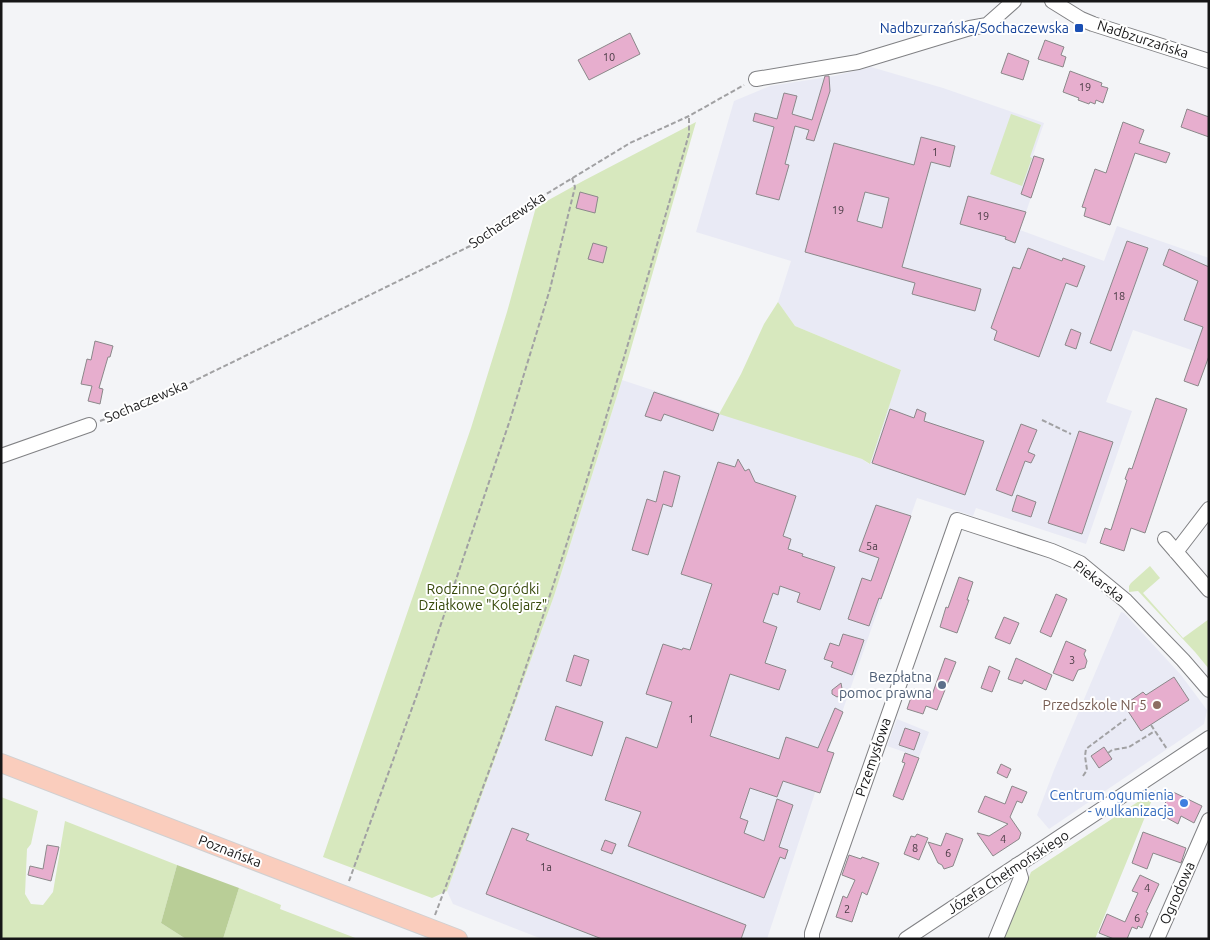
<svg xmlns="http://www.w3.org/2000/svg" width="1210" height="940" font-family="Ubuntu,sans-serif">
<rect width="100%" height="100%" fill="#f3f4f7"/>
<path fill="#e9eaf5" d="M871,67L943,88L1044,123L1033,155L1044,159L1020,230L1104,261L1117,226L1209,258V356L1133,330L1106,402L1132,411L1086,544L976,508L973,516L917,498L831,744L767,939H542L453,904L447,891L554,596L622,380L862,459L869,464L901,370L795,326L778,302L791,261L696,232L734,101L770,86L834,76Z
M1121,612L1124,613L1181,675L1207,710L1204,724L1049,829L1037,815L1054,770Z
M897,719L929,732L919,757L887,746Z"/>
<path fill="#d7e8be" d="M1011,114L1041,125L1030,157L1032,158L1022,186L990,174Z
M696,122L622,380L554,596L447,891L432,898L323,857L471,428L507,312L536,207L583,181Z
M778,302L795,326L901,370L870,464L862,459L719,414L741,374L764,324Z
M1150,566L1160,578L1143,593L1183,638L1209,619V669L1195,652L1138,591L1129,592V586L1131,583Z
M1156,790L1095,939H1004L1031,872Z
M1,797L38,811L31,844L27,849L25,894L31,904L43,905L53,892L65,821L177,865L161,923L186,939H1Z
M239,888L281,905L280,909L358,939H223Z"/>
<path fill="#b9ce97" d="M177,865L239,888L223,939H186L161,923Z"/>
<path fill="#e7aece" stroke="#8b888a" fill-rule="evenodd" d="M630,33L640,54L589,80L578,60Z
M1045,40L1064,47L1061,55L1066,57L1063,67L1038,59Z
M1008,53L1029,61L1023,80L1001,73Z
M1070,71L1102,83L1101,86L1108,88L1103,103L1096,100L1095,104L1090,102L1089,104L1078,100L1079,98L1063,92Z
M825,76H829L830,91L814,141L806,139L809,130L795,126L785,164L789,165L779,200L756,194L774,127L753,121L755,113L777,119L784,93L797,96L792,114L812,120Z
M1187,109L1209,117V137L1181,127Z
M1123,122L1144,130L1139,143L1170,153L1166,163L1135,153L1110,225L1084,216L1086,208L1082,207L1095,169L1106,173Z
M921,137L955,146L950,167L931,162L902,267L981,289L975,311L912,294L915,283L805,252L834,143L914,165ZM865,192L889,198L882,228L857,221Z
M1034,156L1044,159L1031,198L1021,194Z
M580,192L598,197L595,213L576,208Z
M968,196L1026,212L1015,243L1005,239L1006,237L960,224Z
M1127,241L1148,248L1111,351L1090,343Z
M593,243L607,247L603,263L588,259Z
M1028,248L1062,261L1063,258L1085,266L1077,287L1066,283L1039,357L994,340L997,331L991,328L1013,267L1020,269Z
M1169,249L1209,267V356L1198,386L1184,381L1203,327L1184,320L1198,281L1163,265Z
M1071,329L1081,333L1076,349L1065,345Z
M95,341L113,346L110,357H108L99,388L103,389L100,404L88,401L92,386L81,384L87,359L91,360Z
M654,392L719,414L713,431L664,414L661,421L645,416Z
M1156,398L1187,409L1145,533L1131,528L1124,551L1100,543L1105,528L1111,530L1127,480L1125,479L1129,468L1132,469Z
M890,409L914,418L917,409L926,413L924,421L984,441L965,495L872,463Z
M1021,424L1037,430L1028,452L1035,455L1031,463L1025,461L1012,496L996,490Z
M1079,431L1113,442L1082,534L1048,523Z
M738,459L745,471L749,469L755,482L796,496L783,536L791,539L788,549L803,554L802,556L835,567L820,610L797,602L800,593L780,586L778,595L773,593L763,622L777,627L765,663L786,670L779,690L730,674L710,736L779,759L786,737L818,748L835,708L843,712L827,751L834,753L820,793L783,781L777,797L750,788L740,818L748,821L744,833L764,841L777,799L793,805L779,847L788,850L785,859L780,857L764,898L628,846L641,812L605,800L626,737L657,748L672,702L646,694L663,644L682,650L683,648L690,650L712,584L681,574L718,462L735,467Z
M664,471L680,476L672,507L663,504L648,555L632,550L647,499L656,502Z
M1017,495L1036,502L1031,517L1012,511Z
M876,505L911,516L881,599L879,598L869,626L848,619L862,578L871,581L879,558L859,551Z
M959,577L973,582L967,600H969L957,633L940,627L946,607L948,608Z
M1056,594L1067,599L1051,637L1040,632Z
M1004,617L1019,623L1010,644L995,638Z
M843,634L864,640L852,675L831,667L833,662L824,659L830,643L839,646Z
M1066,641L1086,650L1084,654L1087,661L1085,668L1078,670L1073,681L1053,673Z
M574,655L589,660L581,686L566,681Z
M945,658L956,662L937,710L926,706L923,714L907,709L914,689L932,695Z
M1016,658L1052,675L1046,690L1024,680L1022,684L1008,679Z
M989,666L1000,671L992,692L981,688Z
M1174,677L1189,700L1141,731L1124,705L1143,692L1146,695Z
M841,683L843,694L837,697L832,694V690Z
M556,706L603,722L592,756L545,740Z
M905,728L920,733L914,750L899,745Z
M1104,747L1112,759L1099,768L1091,756Z
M905,753L919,758L903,800L893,796L905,763L902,762Z
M1001,764L1011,769L1007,778L997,773Z
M1012,786L1027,792L1022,803L1017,801L1010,817L1021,833L1019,839L993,856L977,833L989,836L1008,824L978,812L985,796L1005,804Z
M1171,791L1202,806L1194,823L1181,816L1178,824L1167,818L1169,814L1162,810Z
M512,828L529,834L526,840L746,925L741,939H602L486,894Z
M1143,832L1186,848L1181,863L1153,853L1147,869L1132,863Z
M946,833L963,839L953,866L944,869L942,865L938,863L928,842L941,846Z
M917,834L928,838L919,860L904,854L911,836L915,837Z
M605,840L616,844L612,854L601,850Z
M47,845L59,847L51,881L28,875L30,866L43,869Z
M849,855L861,859L862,857L879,863L867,895L862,892L852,922L836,917L843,896L847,898L855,880L842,875Z
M1140,875L1159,884L1146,912L1148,913L1142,928L1138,926L1137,929L1132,927L1127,939H1114L1099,933L1107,914L1125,922L1138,893L1132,891Z"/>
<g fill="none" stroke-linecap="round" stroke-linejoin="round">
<g stroke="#808184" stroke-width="16">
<path id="minor" d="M1052,1L1081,19L1093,24L1209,61
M756,79L858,62L970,28L987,25L1014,1
M1,456L89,425
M1165,539L1209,590
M1176,552L1209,509
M812,939V933L957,520L1052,551L1080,563L1126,601L1183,660L1209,690
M906,939L1209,738
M996,939L1021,878L1017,865
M1157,939L1209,820"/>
</g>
<g stroke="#d0d0d1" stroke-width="20">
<path id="major" d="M1,763L458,939"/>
</g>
<path stroke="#a1a1a3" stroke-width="2" stroke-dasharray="5 2.5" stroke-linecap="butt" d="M1042,420L1071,434
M100,421L153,401L470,246L543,196L630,143L689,116L744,85
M1151,725L1167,749
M1108,753L1112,750L1129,747L1155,731
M1083,776L1087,770L1085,756L1086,749L1126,719
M349,881L419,689L510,420L550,289L575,187L572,178
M435,915C471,820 507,725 539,628C594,465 641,300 689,134V116"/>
<use href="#minor" stroke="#fff" stroke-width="14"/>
<use href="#major" stroke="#facdbd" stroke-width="18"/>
</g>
<rect fill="#1a4fb4" stroke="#fff" stroke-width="2" x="1074" y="23" width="10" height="10" rx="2.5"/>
<circle fill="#5c6f8a" stroke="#fff" stroke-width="2" cx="942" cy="685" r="5"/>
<circle fill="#8d6e63" stroke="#fff" stroke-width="2" cx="1157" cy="705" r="5"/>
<circle fill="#3f7fe0" stroke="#fff" stroke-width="2" cx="1184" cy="803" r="5"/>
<g text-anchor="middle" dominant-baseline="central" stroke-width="4" stroke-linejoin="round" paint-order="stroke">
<g font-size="11" fill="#4a3c45">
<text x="609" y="57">10</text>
<text x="1085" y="87">19</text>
<text x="935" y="152">1</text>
<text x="838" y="210">19</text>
<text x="983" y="216">19</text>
<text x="1119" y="296">18</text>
<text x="872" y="546">5a</text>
<text x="1072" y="660">3</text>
<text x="691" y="719">1</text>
<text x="1003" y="839">4</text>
<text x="915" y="848">8</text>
<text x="948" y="853">6</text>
<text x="546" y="867">1a</text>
<text x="1147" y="888">4</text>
<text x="847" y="909">2</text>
<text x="1137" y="918">6</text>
</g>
<g font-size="14" fill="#164399" stroke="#fff" text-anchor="end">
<text x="1069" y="28">Nadbzurzańska/Sochaczewska</text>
</g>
<g font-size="14" fill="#161617" stroke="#fff">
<text transform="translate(1143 39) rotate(18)">Nadbzurzańska</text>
<text transform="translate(507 220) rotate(-34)">Sochaczewska</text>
<text transform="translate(146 401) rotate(-23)">Sochaczewska</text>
<text transform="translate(1099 581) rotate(37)">Piekarska</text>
<text transform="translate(873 757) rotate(-71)">Przemysłowa</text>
<text transform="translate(230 851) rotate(21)">Poznańska</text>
<text transform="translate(1008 872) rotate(-33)">Józefa Chełmońskiego</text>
<text transform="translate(1177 893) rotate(-66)">Ogrodowa</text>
</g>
<g font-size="14" fill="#36480a" stroke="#fff">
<text x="483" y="589">Rodzinne Ogródki<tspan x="483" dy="16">Działkowe "Kolejarz"</tspan></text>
</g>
<g font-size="14" fill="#4e5e75" stroke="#fff" text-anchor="end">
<text x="932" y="677">Bezpłatna<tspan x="932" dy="16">pomoc prawna</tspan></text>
</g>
<g font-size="14" fill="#785e54" stroke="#fff" text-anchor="end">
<text x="1147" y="705">Przedszkole Nr 5</text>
</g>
<g font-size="14" fill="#366cbe" stroke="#fff" text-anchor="end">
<text x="1174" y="795">Centrum ogumienia<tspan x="1174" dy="16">- wulkanizacja</tspan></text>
</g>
</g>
<rect width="1210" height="940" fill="none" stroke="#161617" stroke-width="5"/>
</svg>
